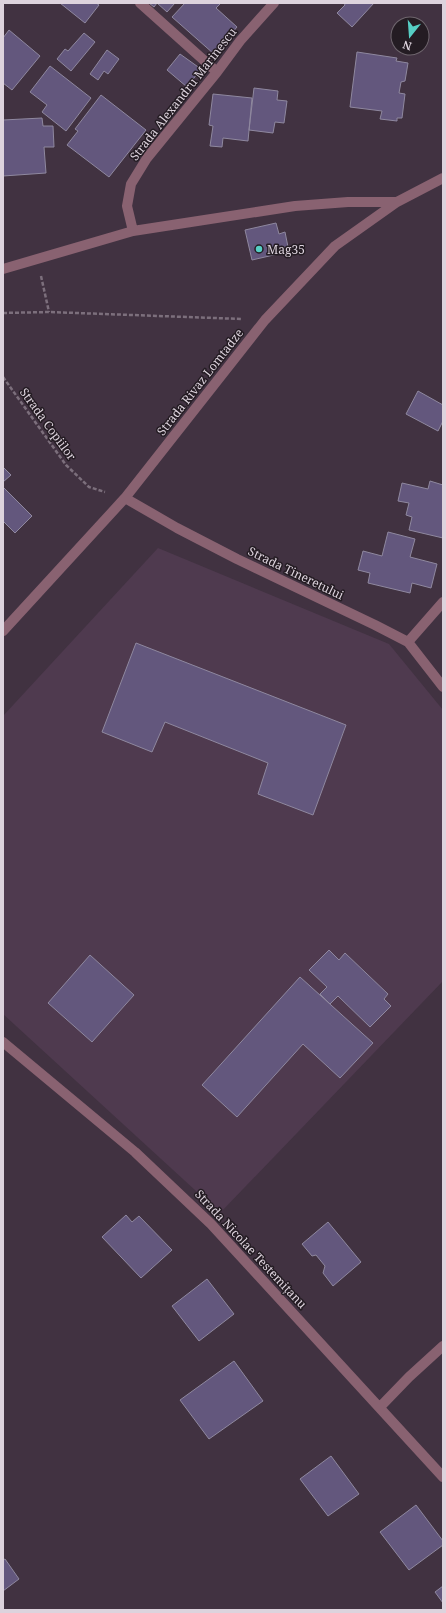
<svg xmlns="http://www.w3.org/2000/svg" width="446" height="1613" font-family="'Noto Serif',serif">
<rect width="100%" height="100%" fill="#413241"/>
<path fill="#4f3a4f" d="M158,548L389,644L443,710V981L220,1213L3,1014V716Z"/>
<path fill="#63577d" stroke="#8f889f" d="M60,3H96L99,5L85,23Z
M149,3H175L167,12L157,3L154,7Z
M185,3H221L216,8L237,27L214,54L172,17Z
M344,3H374L352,27L337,13L345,5Z
M9,30L40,56L12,90L3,83V38Z
M84,33L95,42L71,71L57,59L65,49L68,51Z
M107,50L119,59L108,74L104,71L98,80L90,74Z
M357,52L397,58L396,61L408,63L405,81L401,82L399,93L405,94L402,118H397V121L380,119L382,111L350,107Z
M180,54L201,69L187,87L167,70Z
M50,66L91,98L66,131L42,112L47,105L30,92Z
M254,88L278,91L277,100L287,101L284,123L275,122L273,133L249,130Z
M213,94L252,98L248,141L223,138L222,147L210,146L213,126L209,125Z
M101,95L146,130L109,177L67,145L78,131L75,129Z
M42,118L43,126H53L54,147H44L46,173L3,176V120Z
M276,223L279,234L285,232L288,247L277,249L278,254L252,260L245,230Z
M418,391L443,405V421L438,431L406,414Z
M3,467L11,475L3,482Z
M430,481L443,485V538L409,530L412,517L406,515L409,503L398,501L402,483L428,489Z
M3,487L32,516L15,533L3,521Z
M388,532L415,539L410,557L437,564L431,588L412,583L410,593L368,583L370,573L358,570L363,551L382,556Z
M136,643L346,725L313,815L258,794L268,763L165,722L152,752L102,732Z
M329,950L339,960L345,953L388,994L384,999L391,1006L370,1027L338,996L330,1004L320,994L327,987L309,970Z
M90,955L134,995L92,1042L48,1003Z
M300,977L373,1043L340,1078L303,1044L237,1117L202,1085Z
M126,1215L132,1222L139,1216L172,1250L141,1278L102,1237Z
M328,1222L361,1262L333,1286L323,1273L325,1266L316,1255L312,1256L302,1244Z
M207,1279L234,1314L199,1341L172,1306Z
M234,1361L263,1401L209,1439L180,1400Z
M331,1456L359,1494L328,1516L300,1479Z
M416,1505L443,1541V1545L409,1570L380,1532Z
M5,1559L19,1579L3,1591V1560Z
M443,1586V1603L435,1592Z"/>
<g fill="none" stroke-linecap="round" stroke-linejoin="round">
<path stroke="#7c6f7c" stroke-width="2.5" stroke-dasharray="4 2" stroke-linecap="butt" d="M41,276L49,312
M3,313L49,312L242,319
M3,377L66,465L89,487L105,492"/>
<path stroke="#896271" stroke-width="10" d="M140,3L217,72
M133,231L127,206L131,184L147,158L217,72L240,41L274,3
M3,269L133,231L295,206L348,202H397
M125,498L177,528L237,559L375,625L408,642L443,687
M3,631L125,498L265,320L335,246L397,202L443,178
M408,642L443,602
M3,1042L135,1152L211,1224L443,1477
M380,1407L409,1377L443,1346"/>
</g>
<circle fill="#56cec4" stroke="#241c23" stroke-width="1.5" cx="259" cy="249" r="4"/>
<g text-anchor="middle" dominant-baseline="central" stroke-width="3" stroke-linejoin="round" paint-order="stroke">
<g font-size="12" fill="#ddd3dd" stroke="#241c23">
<text transform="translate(183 94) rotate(-52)">Strada Alexandru Marinescu</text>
<text transform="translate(200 382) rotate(-52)">Strada Rivaz Lomtadze</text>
<text transform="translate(48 424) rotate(54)">Strada Copiilor</text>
<text transform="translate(296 573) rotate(26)">Strada Tineretului</text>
<text transform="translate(251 1249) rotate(47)">Strada Nicolae Testemițanu</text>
</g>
<g font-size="12" fill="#ddd3dd" stroke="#241c23" text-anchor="start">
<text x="267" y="249">Mag35</text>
</g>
</g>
<rect width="446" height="1613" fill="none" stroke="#ddd3dd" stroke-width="8"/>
<g transform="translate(410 36) rotate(197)"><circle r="19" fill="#241c23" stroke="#6e656d"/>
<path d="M0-3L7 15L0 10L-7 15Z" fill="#56cec4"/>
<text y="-6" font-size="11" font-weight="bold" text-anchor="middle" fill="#ddd3dd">N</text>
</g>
</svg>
